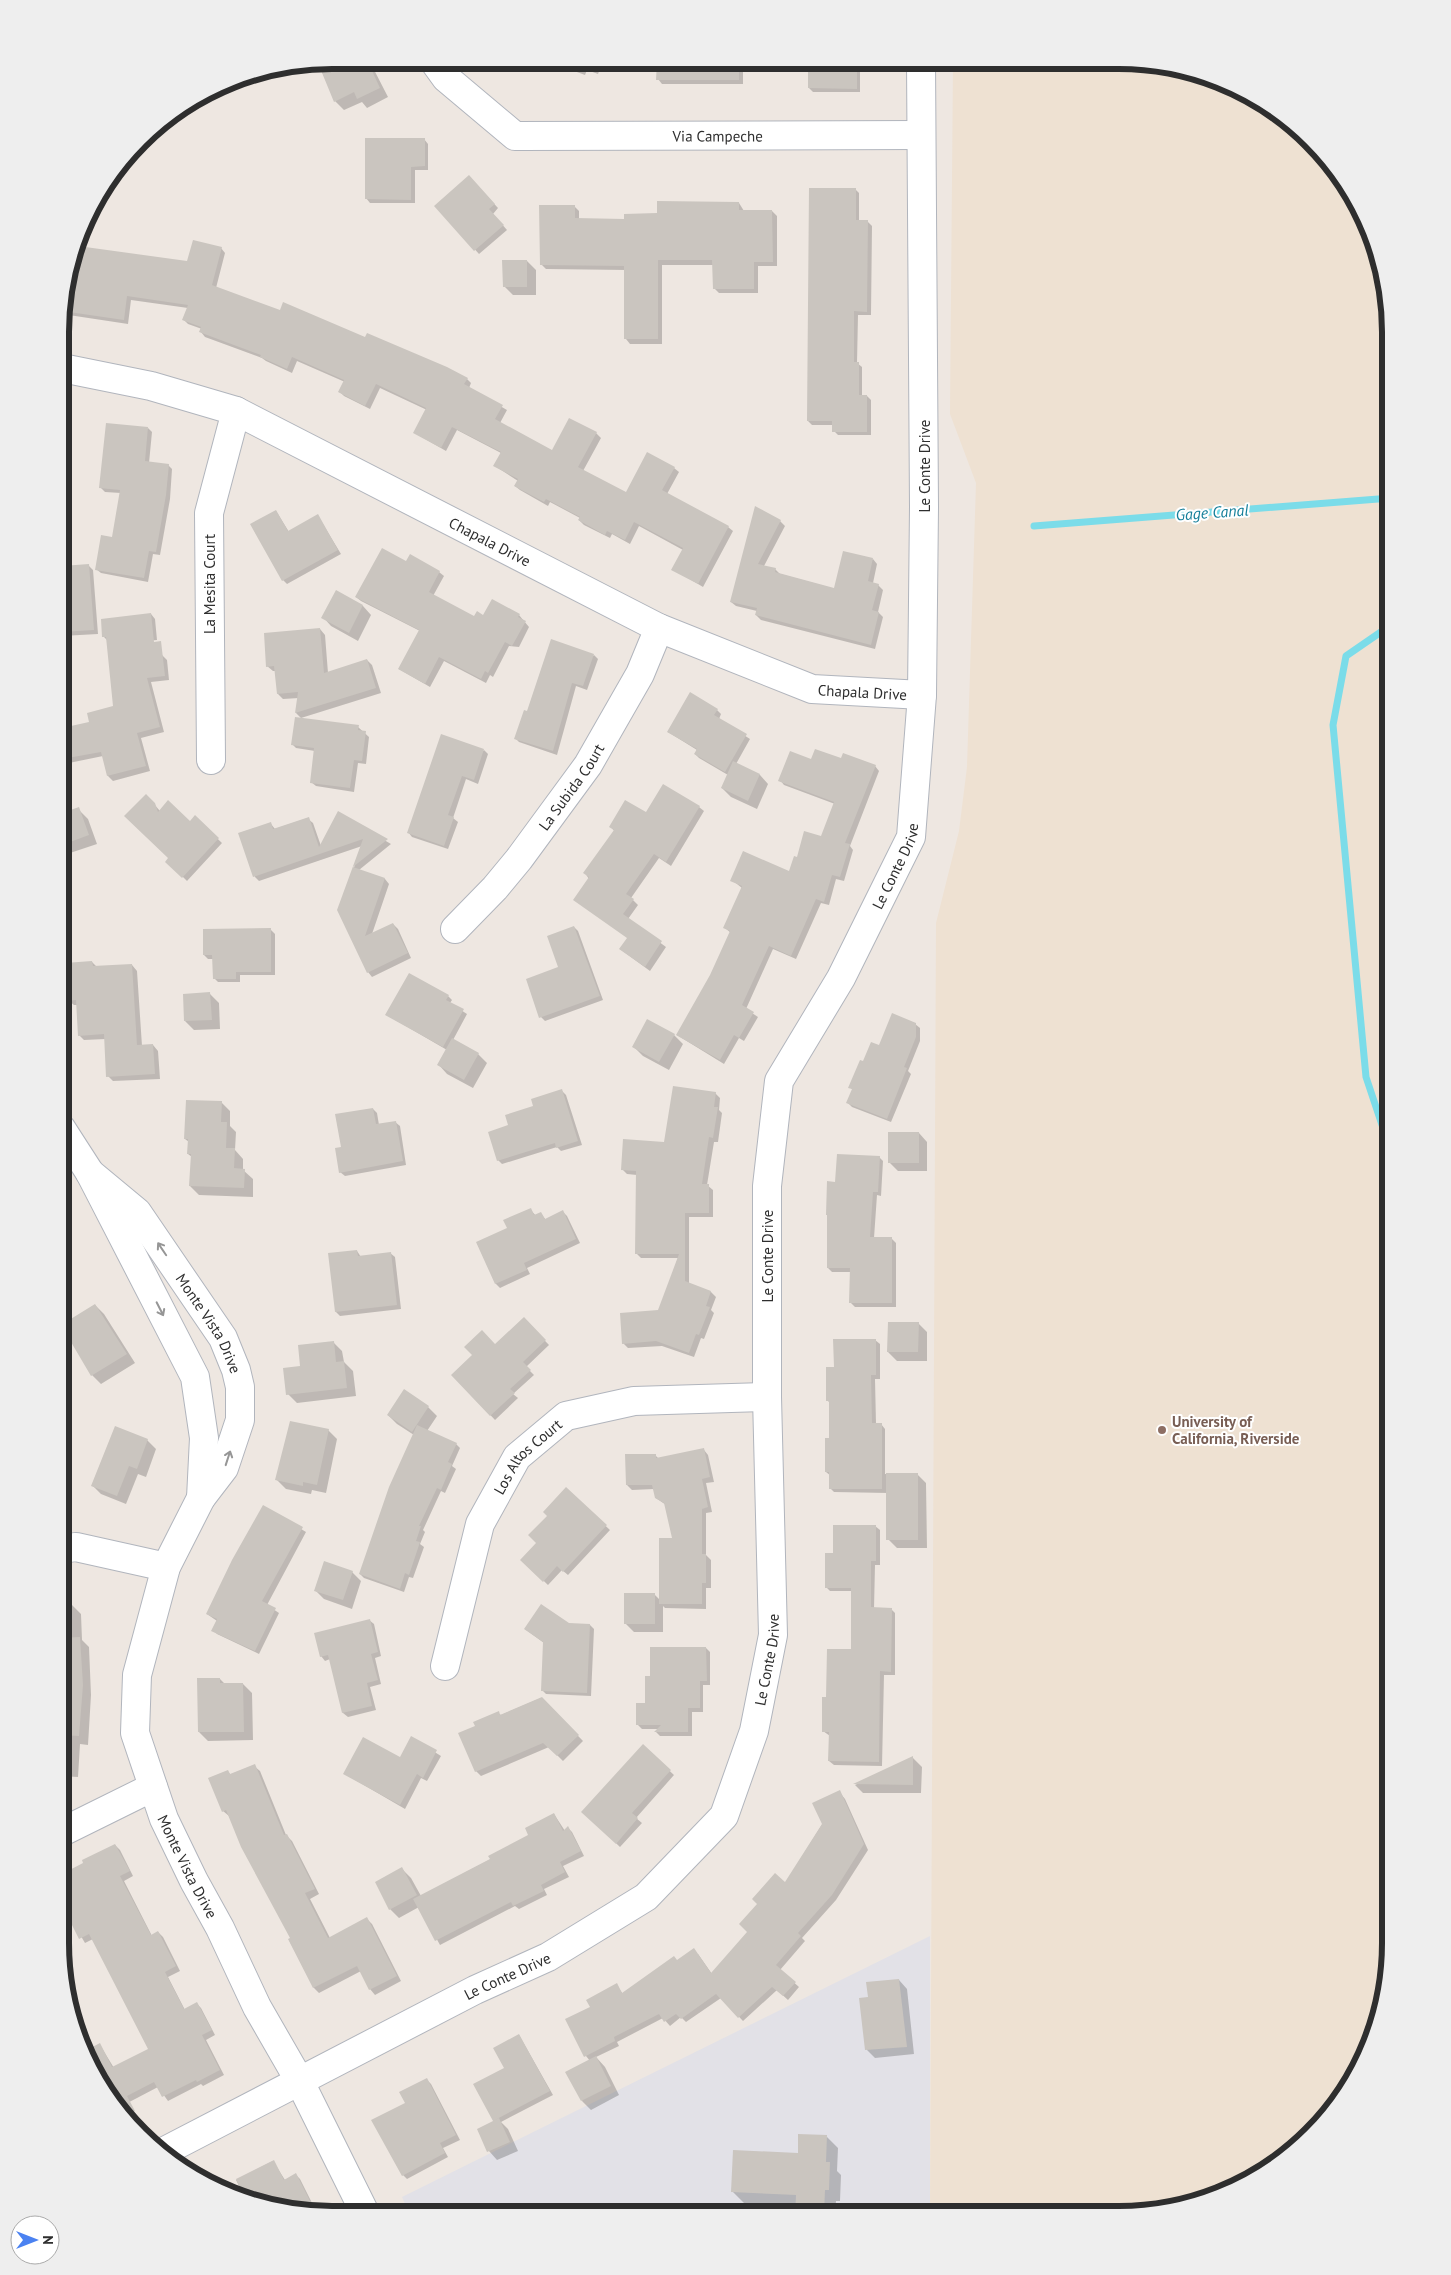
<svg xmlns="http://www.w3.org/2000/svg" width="1451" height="2275" font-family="'PT Sans',sans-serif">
<rect width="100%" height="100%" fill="#eee7e1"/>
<path fill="#e2e1e7" d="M930,1936V2214L409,2213L402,2197Z"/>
<path fill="#eee1d2" d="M953,62H1155L1223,81L1285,116L1335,166L1370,227L1391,331L1390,1962L1376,2031L1345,2095L1285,2159L1224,2194L1120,2215L930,2214L936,923L959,831L967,767L976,483L950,414Z"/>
<path fill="#0003" d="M331,60H369L388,97L367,108L362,102L344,110L335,101L318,63Z
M551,61H603L598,74L587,70L585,75L555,64Z
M633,61H774V72H743V84H662L658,79V71H637L633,66Z
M809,61L871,62H860V92H813L809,88Z
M424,139L428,144V170H415V203H370L366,198Z
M473,181L498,208L493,214L507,230L479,254L436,206Z
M855,189L859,193V222H868L872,226L871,315H858L857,363L862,367V396H867L871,400V435H838L834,431V425H812L808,421Z
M739,203L744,211H772L777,216V266H758V293H719L714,288V265H662V344H630L626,339V270L546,269L541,264L575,207L579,211V220H626Z
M78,243L82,244L87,249L188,263L221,248L225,253L216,288L467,379L471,383L469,388L507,410L500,423L553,452L596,433L601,438L583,471L627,494L674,468L679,472L667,494L728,527L733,531L703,587L673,569L683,550L639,526L630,544L612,534L610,538L584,525L579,520L580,518L550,502L548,506L520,490L515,486L518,481L495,466L501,453L457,430L446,451L415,433L427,410L380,388L370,409L344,396L340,392L345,382L297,361L292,373L266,361L262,358L205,337L201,332L202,329L188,324L184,320L188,308L131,300L128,324L62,314V296Z
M527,261L536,270V295H513L504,286Z
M148,428L152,432L149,463L168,465L172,469L170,499L160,555L153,554L148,582L101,573L96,569L113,538L121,493L105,492L101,488Z
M756,508L780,521L785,526L764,566L775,569L780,574L835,589L873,559L877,564L873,583L878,585L883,590L878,612L883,617L875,649L761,620L756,615L757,611L736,606L731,602Z
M276,511L289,532L318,516L341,554L287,584L283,580Z
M406,563L439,572L444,576L433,596L474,618L519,615L529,627L519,647L509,646L493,677L490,675L486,683L444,661L430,687L399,669L420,631L361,601L356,597Z
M88,565L93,570L98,634L62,636V567Z
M337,592L363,606L371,615L358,641L331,626L323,617Z
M151,614L155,619L157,640L111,644L104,637Z
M320,629L325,635L328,673L367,660L372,665L381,693L301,718L296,713L299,698L283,699L278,694L276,671H273L267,666Z
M162,655L167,660L169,680L151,682L164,732L141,738L150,771L113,781L108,776L103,756L69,763L64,759L66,764L62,765V730L90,723L114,707Z
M594,655L598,659L587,690L576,686L557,755L519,742L515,738Z
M717,710L721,714L719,719L750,739L736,764L760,775L768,784L757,809L731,797L722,788L728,775L699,758L695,754L697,750L668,732Z
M358,727L369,737L366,764L358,763L354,792L316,786L311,782L315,751L296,748L292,744Z
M484,750L488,754L478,784L466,779L453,818L458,822L448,849L412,837L408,832Z
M841,760L875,766L879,771L850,846L853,850L844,881L836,879L829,905L821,903L796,959L773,949L746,1009L758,1017L744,1041L739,1038L724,1064L677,1035L711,976L731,933L725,928L742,888L732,880L790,873L798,858L822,838L835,804L784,785L780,780L812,761Z
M146,795L160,811L190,823L195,817L222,843L187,881L167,861L170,858Z
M699,807L704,811L671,866L659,858L631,898L638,905L628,919L666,947L650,971L620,949L628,938L585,873L615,832L611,827L646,814Z
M72,810H79L88,819L97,844L70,853L62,845V814Z
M338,813L391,844L359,870L385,879L389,884L372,934L393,924L398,929L411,958L372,977L368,972L338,910L362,846L259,881L255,877L240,834L271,824L275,829L308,819L313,823L321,846Z
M61,888L67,911L61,913Z
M574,927L578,931L603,1000L545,1021L541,1017Z
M271,930L275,934V975H240V982H218L214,978V959H208L204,955Z
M92,962L97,967L132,965L137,971L142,1046L153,1045L158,1051L160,1079L113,1081L108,1076L106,1039L84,1040L79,1035L77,1005H74L68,1000Z
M210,994L219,1003L220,1029L194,1030L185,1021Z
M448,996L452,1000L450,1003L467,1014L453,1040L478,1054L487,1063L473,1088L447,1074L439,1065L447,1050L387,1015Z
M915,1024L920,1028V1041L908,1071L911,1074L891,1122L852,1107L848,1103L853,1090L850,1087L864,1063L880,1047Z
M674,1035L683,1044L669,1070L643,1056L634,1047Z
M562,1091L566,1095L582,1145L561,1151L557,1147L502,1164L498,1160L510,1126L534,1107Z
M715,1093L720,1098L719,1110L722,1113L718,1142H714L707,1185L713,1190V1217H689V1284L711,1292L716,1297L711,1310L714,1313L704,1339L701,1338L694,1357L662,1346L628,1348L623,1343L659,1311L678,1258H641L637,1254V1175L627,1174L622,1169L665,1143Z
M221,1102L230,1111V1126L236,1132L235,1150L243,1159V1170L253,1179V1197L199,1195L190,1186L192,1157L188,1154L189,1142L185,1139Z
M373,1109L377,1113L379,1125L395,1122L400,1126L406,1165L345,1176L340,1172L343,1148Z
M919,1133L927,1142V1171H898L889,1162Z
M879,1157L883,1161L881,1196L877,1195L874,1238L892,1239L896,1243V1307H855L850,1302L851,1272H832L828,1268Z
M530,1209L536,1216L541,1214L546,1220L563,1212L567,1216L580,1243L527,1268L530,1274L500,1288L496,1284L477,1243L509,1229Z
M357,1251L361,1257L390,1253L395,1257L401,1309L340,1316L336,1312Z
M61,1272L67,1281L61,1285Z
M95,1305L104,1314L135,1363L101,1384L92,1375Z
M524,1319L549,1345L526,1367L534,1375L513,1394L518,1398L495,1420L453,1375L495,1346Z
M918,1323L927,1332V1361H897L888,1352Z
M875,1340L880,1344V1379H875L876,1424H881L885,1429V1474H917L926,1483L927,1548H897L888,1539V1493L834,1492L830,1488L831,1476L826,1472L831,1439V1404L828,1401L835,1368Z
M333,1342L342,1351L344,1362L353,1371L356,1396L297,1403L288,1394L302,1367Z
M428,1407L437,1416L427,1431L456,1444L460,1448L452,1466L456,1469L445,1493L441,1491L423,1530L425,1532L420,1544L424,1547L413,1578L409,1577L404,1592L364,1578L360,1574L414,1435L397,1424L388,1415Z
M328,1430L337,1439L326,1493L312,1490L311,1494L286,1489L277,1480Z
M147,1440L156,1449L146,1477L138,1474L126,1504L101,1494L92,1485Z
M704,1450L708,1455L714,1482L706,1483L712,1512L706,1513V1555L711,1560V1588H706V1609L665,1608L663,1606V1632H634L625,1623L654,1594L660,1600L674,1539L666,1505L656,1498L654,1489L632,1490L627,1485L655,1455L659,1459Z
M61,1452L65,1456L61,1481Z
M566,1489L610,1530L568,1575L562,1570L548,1585L522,1560L538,1543L548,1516Z
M268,1509L306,1532L267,1605L279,1613L259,1654L217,1634L213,1630L217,1621L207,1614Z
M875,1526L880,1530V1565H875L874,1609H891L895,1613V1675H884L882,1766L834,1765L829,1761L830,1736L823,1731L828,1698L852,1650L853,1591H830L826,1587L835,1554Z
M352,1572L361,1581L352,1609L324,1599L315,1590Z
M60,1605H72L81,1614L82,1640L89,1647L91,1695L88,1745L80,1744L78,1777L60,1776Z
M369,1620L374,1624L381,1656L375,1658L381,1684L370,1687L376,1710L348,1717L343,1713L330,1659L325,1661L321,1656Z
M569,1624L590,1625L594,1629L591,1696L546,1694L542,1690L544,1643L525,1629Z
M706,1648L710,1652V1685H703V1712H692V1736H660L656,1732L659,1729H642L637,1724L646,1704L651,1677Z
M220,1679L225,1684H243L252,1693L253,1740L208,1741L199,1732Z
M541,1698L583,1741L563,1761L549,1747L481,1776L476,1771V1726L498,1713L501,1715Z
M412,1738L441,1756L427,1781L421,1778L405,1809L345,1774L400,1759Z
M643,1746L674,1775L636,1818L642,1823L620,1847L583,1812Z
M913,1758L922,1767L921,1793H863L855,1785Z
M254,1766L260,1771L286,1835L292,1841L319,1894L310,1899L330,1938L367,1919L372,1924L401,1981L375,1995L370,1989L361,1971L319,1993L314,1988L289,1940L292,1939L229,1816L223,1811L228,1772L231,1775Z
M841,1794L845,1799L868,1850L836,1900L802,1938L805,1941L780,1970L799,1987L788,2000L777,1990L743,2021L721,1998L686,2022L681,2017L670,2026L663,2018L617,2042L619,2046L596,2057L605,2067L619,2095L591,2110L582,2101L590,2061L586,2056L591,2007L616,1985L623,1994L677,1961L698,1954L712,1974L749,1932L785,1884Z
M554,1814L565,1831L568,1828L572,1832L584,1856L563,1866L569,1877L544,1889L547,1895L519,1909L515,1906L440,1945L419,1907L399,1918L390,1909L402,1869L411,1878L421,1896L491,1859L530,1836Z
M115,1845L120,1850L133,1876L124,1881L152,1936L158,1932L163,1937L180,1971L168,1977L185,2010L197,2004L201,2008L215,2035L206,2040L224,2075L203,2086L201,2084L168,2101L158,2087L116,2109L100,2045L114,2068L150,2050L93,1939L85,1943L72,1921L60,1927V1894L68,1890Z
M899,1980L907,1989L914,2054L875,2058L867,2050L869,1999Z
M519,2035L553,2095L501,2122L508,2129L518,2151L497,2160L489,2151L478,2130L495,2122L494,2120L505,2069Z
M427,2080L431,2084L460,2140L443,2148L448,2157L407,2179L403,2175L406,2103Z
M827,2137L838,2148L837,2171L841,2175L840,2201H836L835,2214H797V2205L744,2203L732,2191Z
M273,2161L285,2180L296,2175L300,2179L317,2213H296L225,2193L239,2186L236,2180Z"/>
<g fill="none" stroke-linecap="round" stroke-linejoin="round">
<path stroke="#7bdce9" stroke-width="7" d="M1034,526L1391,498
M1391,1152L1366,1077L1333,725L1346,656L1391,625"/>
</g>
<path fill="#cac5bf" d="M331,60H367L380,88L357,99L354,92L334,102L318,63Z
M657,61H739V80H656Z
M808,61L857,62V89L808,88Z
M365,138H425V166L411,167V200L365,199Z
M469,175L495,204L489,209L504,225L474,251L434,206Z
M809,188H856V220H868L867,312L854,311V362H859V395H867V432H832V421H807Z
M657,201L739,202V210H772L773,262H754V289H713L712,260H658V339H624V266L540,265L539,205H575V218L624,219V214L657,213Z
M193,240L222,247L212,285L280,310L283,302L365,337L367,333L447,367L468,378L464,384L503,405L495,419L552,450L569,418L597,432L578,467L626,492L647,452L675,467L662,490L729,526L698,584L671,570L683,548L634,522L625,540L607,531L605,535L578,520L580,517L546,499L544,502L514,486L518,479L493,466L501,452L452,427L441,448L413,433L426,408L376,384L365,406L338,392L344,380L292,357L287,369L260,357L261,355L199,332L201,327L182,320L188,305L127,296L124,320L62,311V296L78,246L187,261Z
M502,260H527V287H503Z
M106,423L148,427L145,461L169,464L166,495L156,552L149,551L144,578L95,570L101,535L112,537L120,490L99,488Z
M755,506L781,520L758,564L776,568L775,572L834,588L843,551L873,558L868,581L879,584L872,610L879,612L871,645L755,615L757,608L730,602Z
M276,510L288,531L318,514L338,550L282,581L250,524Z
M382,548L406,561L410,554L440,571L429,592L474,616L477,611L483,615L492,599L520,614L518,617L526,621L512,646L505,642L488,673L485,671L481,679L439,657L425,684L398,669L419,630L355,597Z
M89,564L94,630L62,632V566Z
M336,590L363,605L349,633L321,618Z
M151,613L154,642L161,641L165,676L147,678L160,727L137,733L146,766L107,776L101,752L62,759V728L89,722L87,713L113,706L106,637H102L101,619Z
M320,628L324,673L367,659L376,688L295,713L298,692L277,694L274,666L266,667L264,633Z
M551,639L594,654L583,686L572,683L553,751L514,739L524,710L527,711Z
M690,692L718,709L714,715L747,734L725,772L694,754L697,749L667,732Z
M295,717L359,725L358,730L366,731L362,761L354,760L350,788L310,783L314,748L291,745Z
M441,734L484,749L474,780L462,776L448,815L454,817L444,846L407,833Z
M815,749L841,758L843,753L876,765L845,843L850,844L840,877L832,875L824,902L816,899L791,956L769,946L742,1005L754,1012L739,1038L734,1035L720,1060L676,1035L710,975L730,931L723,928L742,886L730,881L743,851L789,871L794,856L797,857L804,831L821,836L834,802L778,781L790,751L811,759Z
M733,761L760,774L748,801L721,788Z
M663,784L700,806L666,862L654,854L626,894L634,899L623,914L662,941L645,967L619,949L627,938L573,900L589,877L583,873L614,830L609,827L625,800L646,812Z
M146,794L155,803L158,812L168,800L190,821L195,815L219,838L182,878L165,862L168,858L124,816Z
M79,807L89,835L62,845V813Z
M338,811L388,839L353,867L385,878L365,936L393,923L408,953L367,973L337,910L363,839L253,877L238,833L271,822L273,829L309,817L319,847Z
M574,926L600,996L539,1018L526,979L558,967L547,936Z
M271,928V972H236V979H213L212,955H203V929Z
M92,961L93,966L132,964L137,1045L153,1044L155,1074L106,1077L104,1034L78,1036L76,1000L67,1001L65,963Z
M409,973L449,995L446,1000L464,1009L443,1047L385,1015Z
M210,992L212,1020L184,1021L183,994Z
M892,1013L916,1023V1037L904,1067L907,1068L887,1119L846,1103L852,1089L848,1088L860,1060L863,1061L871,1042L879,1045Z
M647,1019L675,1034L659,1062L632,1047Z
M452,1038L479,1053L464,1080L437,1065Z
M673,1086L716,1092L714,1107H718L713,1138L709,1137L702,1184H709V1213H685V1281L711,1291L706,1306L710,1307L699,1335L696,1334L689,1353L656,1341L622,1344L620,1313L658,1310L679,1254H635L636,1171L621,1170L623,1139L664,1142Z
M562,1089L578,1141L556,1148L555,1143L497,1161L488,1132L508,1125L505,1115L533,1106L531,1099Z
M186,1100L222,1101L221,1122H227L226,1148H235L234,1168L245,1169L244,1188L189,1186L191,1154H187L188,1139H184Z
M373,1108L376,1124L396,1121L403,1161L339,1173L335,1148L341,1147L335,1114Z
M888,1132H919V1163H888Z
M837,1154L880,1156L878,1192H873L870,1237H892V1303H849L850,1268H827V1215H826L827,1181L835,1182Z
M531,1208L534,1215L541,1212L545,1219L563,1210L576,1239L524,1263L527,1270L495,1284L476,1242L507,1228L503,1220Z
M357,1250L358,1256L391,1252L397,1305L335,1312L328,1253Z
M95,1304L127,1354L91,1376L61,1325Z
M524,1317L546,1340L523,1362L531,1370L510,1389L515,1393L490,1416L451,1375L472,1355L464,1347L482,1330L495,1344Z
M888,1322H919L918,1352H887Z
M833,1339H876V1375H871L872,1423H882V1489H829V1472H825V1438H829V1401H826V1367H834Z
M334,1341L336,1362L344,1361L347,1388L286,1395L283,1368L300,1366L298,1345Z
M404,1389L429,1406L412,1432L387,1415Z
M290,1421L329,1429L317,1485L303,1482V1486L275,1480Z
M417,1425L457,1443L448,1462L452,1464L441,1490L437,1488L419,1526H421L416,1541L420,1542L409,1575L405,1573L400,1589L359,1574L389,1487Z
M115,1426L148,1439L137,1469L129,1466L117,1496L91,1486Z
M704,1448L710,1477L702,1479L708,1507L702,1509V1554H706V1583H702V1604H659V1538H672L664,1503L655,1498L652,1485H626L625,1454H656V1458Z
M886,1473H918V1540H886Z
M566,1487L607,1525L563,1572L557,1566L543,1582L520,1560L536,1543L528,1535L547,1516L543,1512Z
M263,1505L303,1527L262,1601L276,1608L255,1651L211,1631L217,1619L206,1614L232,1560Z
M833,1525H876V1561H871V1607L892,1608L891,1672L880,1671L879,1762L828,1761L829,1732H822V1697H826L827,1649H851V1588H825V1553H833Z
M324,1561L353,1571L343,1600L314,1591Z
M624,1593H655V1624H624Z
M541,1604L569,1623L590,1624L587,1693L541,1691L543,1642L524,1629Z
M370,1619L378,1652L371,1654L378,1680L367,1683L372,1706L342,1713L328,1655L320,1657L314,1633Z
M80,1637L83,1685L79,1736L60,1735V1638Z
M650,1647H706L707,1681H700V1708H688V1732H654L661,1725H636V1703H645V1676H650Z
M197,1678H220V1683H243L244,1732H198Z
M542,1697L579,1735L557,1756L543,1743L475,1772L458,1733L475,1726L473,1722L499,1711L500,1715Z
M411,1736L437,1750L423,1778L417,1774L400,1805L343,1774L363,1737L400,1757Z
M643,1744L671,1770L632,1813L638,1818L616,1844L581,1812Z
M913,1756V1785L853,1784Z
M255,1764L284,1835L287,1834L315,1889L305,1893L328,1938L367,1917L397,1976L369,1990L357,1966L313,1988L288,1939L290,1938L241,1847L226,1810L222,1812L208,1778L228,1770L230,1774Z
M840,1790L864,1844L832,1895L798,1933L801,1936L776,1965L796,1982L783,1996L772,1987L738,2018L716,1994L681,2019L676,2014L664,2022L659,2014L614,2037L615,2041L584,2057L565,2019L590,2007L586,2000L617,1983L622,1993L674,1956L677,1960L694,1948L711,1973L747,1932L739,1924L757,1904L752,1899L775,1873L785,1882L822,1824L812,1803Z
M554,1813L563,1831L568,1826L581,1851L560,1862L565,1872L541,1885L544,1891L513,1906L511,1902L435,1941L413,1899L490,1859L488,1856L528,1835L525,1828Z
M115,1844L130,1871L120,1876L151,1935L158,1931L176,1966L165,1972L184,2009L197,2002L212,2030L202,2035L220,2070L197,2082L196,2080L162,2097L154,2082L127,2096L135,2111L124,2117L116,2109L83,2052L100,2043L112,2067L148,2049L89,1934L79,1939L60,1901V1893L66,1890L60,1875L83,1863L82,1860Z
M402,1867L417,1895L389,1910L375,1882Z
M899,1979L907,2047L865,2050L859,1998L868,1997L866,1982Z
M519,2034L550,2091L493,2121L473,2084L504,2068L493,2048Z
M596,2056L611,2086L581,2101L565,2072Z
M427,2078L456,2135L440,2143L445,2153L402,2176L371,2120L405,2103L399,2092Z
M499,2118L510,2142L487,2152L477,2129Z
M798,2134L827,2135L826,2162H830L829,2190H825L824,2214H795L796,2195L731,2192L733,2150L798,2153Z
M274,2160L284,2180L296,2173L316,2213H296L246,2199L236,2179Z"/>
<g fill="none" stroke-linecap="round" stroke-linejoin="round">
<g stroke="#b1b5bd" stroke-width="30">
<g id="minor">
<path id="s1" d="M433,60L446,78L515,136L921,135"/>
<path id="s2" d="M62,368L151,386L236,411L659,628L812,689L922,695"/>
<path d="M211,760L209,513L236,411"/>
<path id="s3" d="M455,929L495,888L519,859L588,765L640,674L659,628"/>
<path d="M61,1128L90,1173L195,1377L204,1438L201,1498"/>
<path id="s4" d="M90,1173L137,1212L223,1338L236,1370L240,1387V1420L224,1468L201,1498L166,1567L137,1675L135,1733L164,1819L194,1881L220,1928L257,2007L299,2080L365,2213"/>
<path d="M61,1549L76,1547L166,1567"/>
<path id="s5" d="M445,1666L480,1524L517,1457L566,1416L634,1401L767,1397"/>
<path d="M60,1833L153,1787"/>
<path id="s6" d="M161,2153L475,1990L548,1957L646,1897L724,1816L754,1731L773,1635L767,1397V1186L779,1081L841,978L911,837L922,695L924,507L921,62"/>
</g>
</g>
<use href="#minor" stroke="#fff" stroke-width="28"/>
</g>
<defs><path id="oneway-shaft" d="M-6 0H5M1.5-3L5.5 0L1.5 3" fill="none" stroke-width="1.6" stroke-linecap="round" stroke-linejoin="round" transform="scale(1.25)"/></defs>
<g stroke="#969696">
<use href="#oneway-shaft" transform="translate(162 1249) rotate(-124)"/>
<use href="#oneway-shaft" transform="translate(160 1309) rotate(63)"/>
<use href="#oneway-shaft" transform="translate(228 1458) rotate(-72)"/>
</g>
<circle fill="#8d6e63" stroke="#fff" stroke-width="2" cx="1162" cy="1430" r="5"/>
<g text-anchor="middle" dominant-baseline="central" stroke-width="4" stroke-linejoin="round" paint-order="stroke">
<g font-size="15" fill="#2e2e2e" stroke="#fff">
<text stroke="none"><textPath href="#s1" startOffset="315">Via Campeche</textPath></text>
<text transform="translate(924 466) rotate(-90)">Le Conte Drive</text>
<text stroke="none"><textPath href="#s2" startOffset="465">Chapala Drive</textPath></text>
<text transform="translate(209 584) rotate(-90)">La Mesita Court</text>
<text stroke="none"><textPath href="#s2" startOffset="870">Chapala Drive</textPath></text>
<text stroke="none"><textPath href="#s3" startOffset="184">La Subida Court</textPath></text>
<text stroke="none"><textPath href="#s6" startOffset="1649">Le Conte Drive</textPath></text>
<text transform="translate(767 1256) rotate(-90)">Le Conte Drive</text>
<text stroke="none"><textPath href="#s4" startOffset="194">Monte Vista Drive</textPath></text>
<text stroke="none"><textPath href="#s5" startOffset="230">Los Altos Court</textPath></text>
<text stroke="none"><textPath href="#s6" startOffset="824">Le Conte Drive</textPath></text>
<text stroke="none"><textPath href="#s4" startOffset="778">Monte Vista Drive</textPath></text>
<text stroke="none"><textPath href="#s6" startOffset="389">Le Conte Drive</textPath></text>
</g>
<g font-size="15" font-weight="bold" fill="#785e54" stroke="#fff" text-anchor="start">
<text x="1172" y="1421">University of<tspan x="1172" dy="17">California, Riverside</tspan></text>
</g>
<g font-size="16" font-style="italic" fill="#157f9a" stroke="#fff">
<text transform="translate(1212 512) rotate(-4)">Gage Canal</text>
</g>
</g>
<path d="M0 0H1451V2275H0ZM332 69H1119A263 263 0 0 1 1382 332V1943A263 263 0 0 1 1119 2206H332A263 263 0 0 1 69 1943V332A263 263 0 0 1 332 69Z" fill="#eee" fill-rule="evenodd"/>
<path fill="none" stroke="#2e2e2e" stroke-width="6" d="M332 69H1119A263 263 0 0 1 1382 332V1943A263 263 0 0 1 1119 2206H332A263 263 0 0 1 69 1943V332A263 263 0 0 1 332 69Z"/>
<g transform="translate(35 2240) rotate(90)"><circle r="24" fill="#ffffff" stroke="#ababab"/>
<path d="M0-4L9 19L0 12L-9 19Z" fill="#4b82f1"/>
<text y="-8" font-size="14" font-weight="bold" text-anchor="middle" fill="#2e2e2e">N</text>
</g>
</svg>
